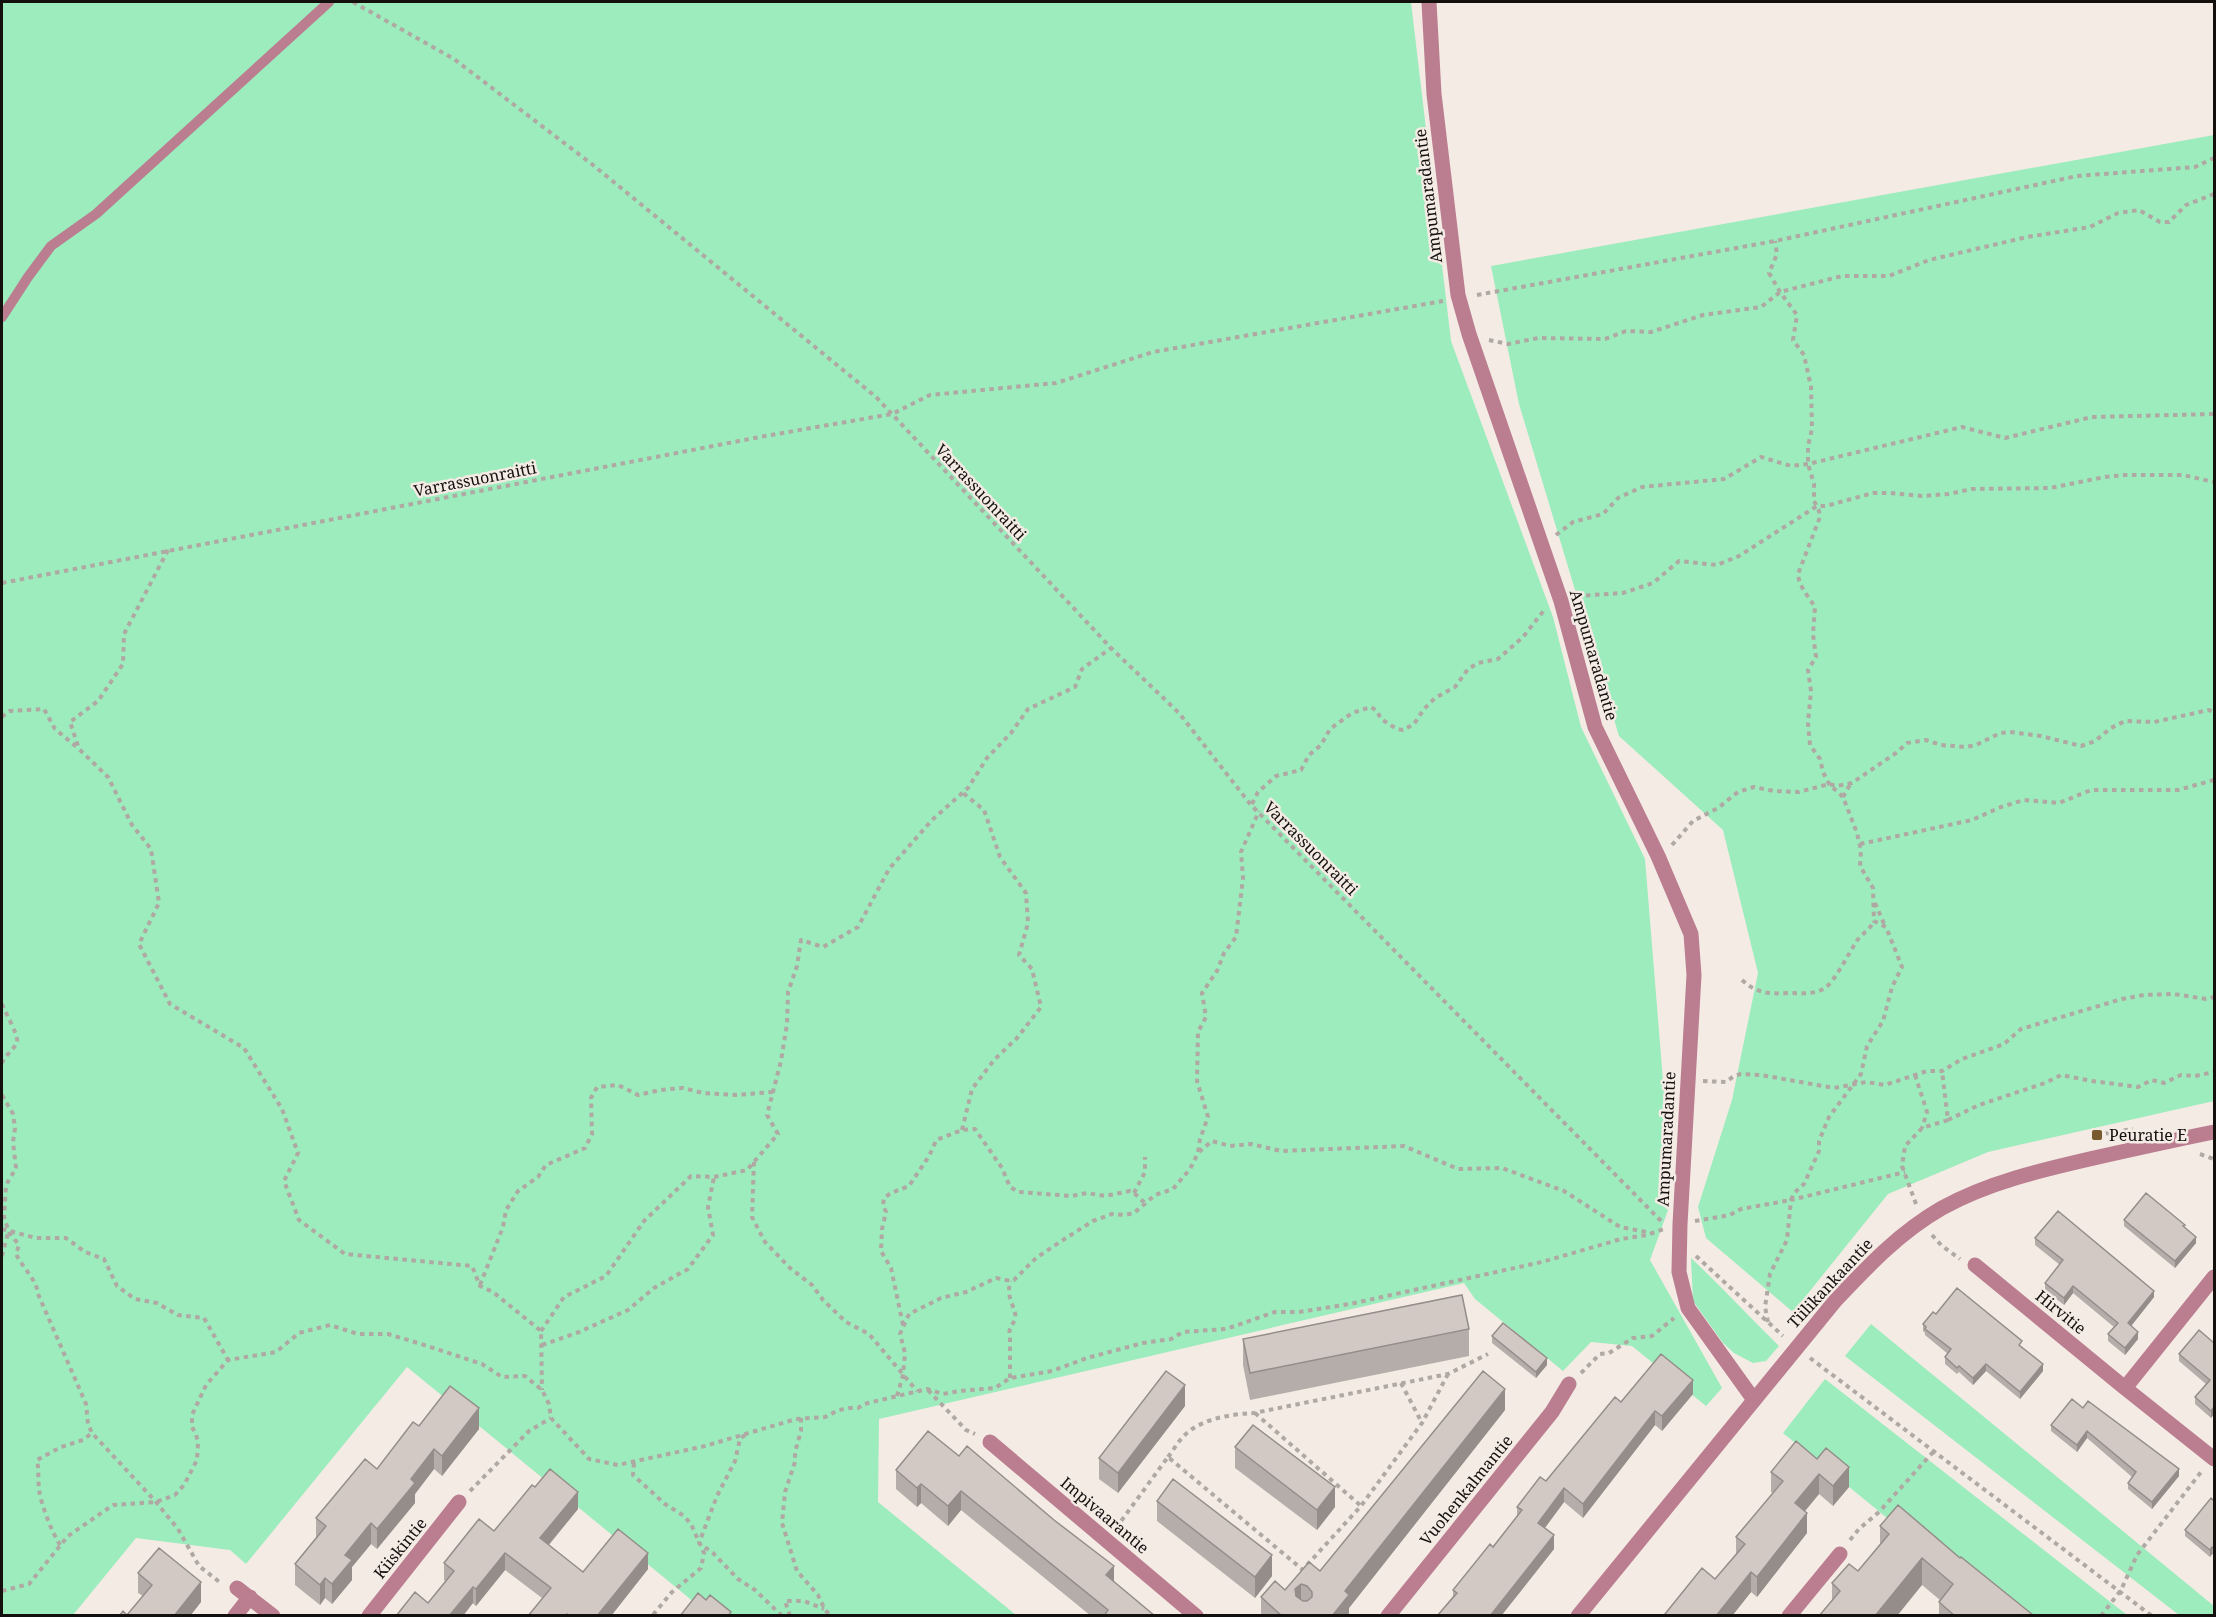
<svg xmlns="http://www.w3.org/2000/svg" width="2216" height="1617" font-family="'Noto Serif',serif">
<rect width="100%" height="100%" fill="#f4ebe4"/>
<path fill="#9cecbd" d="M2,2H1411L1451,341L1553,617L1581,727L1645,859L1669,1154L1668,1210L1650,1260L1722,1388L1706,1406L1632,1346L1591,1342L1563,1371L1475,1299L1464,1283L879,1419L878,1502L1016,1615L711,1616L407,1367L246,1564L230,1550L136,1538L73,1615L2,1616Z
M2214,135V1101L1988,1152L1888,1194L1793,1312L1706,1238L1698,1207L1732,1100L1758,973L1723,830L1619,736L1519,404L1491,266Z
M1691,1258C1722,1287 1749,1317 1779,1346L1766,1361L1753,1363L1734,1353L1723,1343L1693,1301Z
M1871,1324L2214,1606V1615H2179L1845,1356Z
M1825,1379L2127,1615H2006L1783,1433Z"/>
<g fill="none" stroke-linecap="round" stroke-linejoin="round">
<path stroke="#afa8a3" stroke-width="4" stroke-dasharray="4.5 4.5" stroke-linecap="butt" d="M353,2L454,59L593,165L876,397L1111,648L1179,713L1251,805L1663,1223
M1477,295L1775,241L2077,176L2195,167L2214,158
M1489,340L1508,344L1538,338L1605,339L1626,331L1651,332L1703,315L1761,307L1780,292L1842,276H1889L1929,260L2027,237L2090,227L2118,213L2139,210L2160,222H2169L2186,205L2214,194
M1556,535L1573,522L1603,514L1618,498L1642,487L1724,479L1761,457L1791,466L1808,464L1962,427L2005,438L2092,417L2214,414
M168,550L124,634L123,664L98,701L70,722L79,749L108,777L132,825L151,849L159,903L139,944L170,1004L244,1048L282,1109L298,1153L284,1181L299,1220L345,1254L472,1266L480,1286L493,1292L541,1331L542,1390
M2,583L765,436L892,414L930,395L1056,383L1153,352L1443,301
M1577,596L1623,593L1653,583L1679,561L1717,565L1739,556L1817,506H1826L1873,493H1890L1922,496L1948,494L1972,489L2050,488L2105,477L2125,475H2183L2214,482
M2,717L9,711L44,709L55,729L79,749
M1843,797L1851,783
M1252,804L1258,792L1276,776L1301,770L1309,755L1321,745L1330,729L1352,713L1371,707L1377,711L1381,719L1397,729L1403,730L1414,724L1424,709L1435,698L1455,687L1468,669L1478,663L1498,659L1523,637L1545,609
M1860,844L1972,820L2001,807L2024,800L2059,803L2091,790H2178L2214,780
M1672,845L1693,821L1718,808L1738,792L1754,787L1774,791L1799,792L1829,784L1837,786L1852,783L1896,753L1907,743L1926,740L1941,745L1966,747L1976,745L2000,733L2010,732L2041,736L2081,746L2095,741L2111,728L2125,721L2154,722L2209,710L2214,712
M1875,903L1885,926
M1742,980C1757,994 1770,994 1789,993C1801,993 1814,995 1825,988C1835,981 1849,953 1856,942C1861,934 1870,930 1874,921
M2,1004C5,1012 19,1036 17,1042C14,1050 5,1055 2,1063
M1915,1075L1927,1112L1922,1128
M1703,1081L1726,1082L1734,1076L1741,1074L1761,1075L1834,1088L1866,1082L1885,1085L1927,1071H1942L1962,1059L2004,1044L2021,1029L2122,999L2144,995L2174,994L2206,999L2214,997
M2,1095L13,1114L15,1128L13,1142L16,1168L6,1185L4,1217L9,1232L19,1245L16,1254C22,1267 37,1280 38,1294L86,1404L88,1424L92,1433L156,1502L178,1529L199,1566L222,1584
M1948,1120L1979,1105L2045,1083L2061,1075L2092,1081L2138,1087L2152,1080L2164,1083L2181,1075L2195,1076L2214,1072
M962,1130L972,1089L994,1060L1017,1038L1041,1007L1032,969L1019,955L1028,923L1026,893L1000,857L984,810L963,793
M2097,1135L2133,1129
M1199,1152L1212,1141L1230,1146L1251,1144L1281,1151L1404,1146L1458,1169L1502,1168L1564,1191L1620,1227L1652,1233
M2200,1154L2214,1159
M754,1162L752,1217L765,1242L790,1268L812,1285L823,1300L846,1322L869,1334L917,1391
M1134,1193L1145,1172V1157
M1916,1204L1902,1166L1905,1146L1922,1128L1948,1120L1942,1071
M1695,1221L1730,1215L1741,1209L1791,1200L1794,1193L1804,1184L1819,1151V1141L1829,1117L1861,1074L1867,1046L1883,1021L1892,987L1902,967L1886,927L1874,921L1873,888L1860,866L1861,850L1857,833L1843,797L1829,784L1823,772L1820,759L1810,745L1808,723L1811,691L1808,670L1816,657L1813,634L1815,607C1809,597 1799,587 1798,574L1820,517L1819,511L1814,501V484L1808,464V446L1812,429L1811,387L1804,355L1793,340L1797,315L1780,292L1769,273L1777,254L1775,241
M2,1229L36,1238H66L85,1252L104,1259L117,1286L135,1299L157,1303L178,1315L204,1318L228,1360
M1932,1235L1942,1246L1960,1259
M2,1256L8,1233
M1696,1256L1783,1336
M480,1285L503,1227L506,1210L518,1191L538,1177L546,1165L585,1148L592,1134L591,1098L597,1087L618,1085L638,1095L660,1090L683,1088L703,1093L735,1095L773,1092
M1768,1322L1765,1307L1770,1274L1787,1240L1791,1200L1905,1172
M903,1325L891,1268L881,1251L882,1229L886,1212L883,1205L884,1198L891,1193L909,1186C919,1170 930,1158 936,1140L962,1130L975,1129L1002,1168L1010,1187L1019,1192L1072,1196L1087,1193L1105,1196L1130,1191L1134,1193L1145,1203
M541,1331L564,1297L606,1276L644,1221L691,1176L714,1177L747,1170L778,1134L767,1115L781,1061L787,1024L788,992L797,966L801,940L823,947L858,927L889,869L932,820L968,788L987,758L1011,733L1028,709L1075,687L1082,669L1111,648
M542,1345L579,1332L628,1310L654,1288L688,1269L713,1235L708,1207L714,1177
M1810,1358L2152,1616
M1581,1373L1600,1354L1609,1353L1633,1338L1652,1336L1674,1318
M1010,1378V1337C1008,1327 1012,1327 1015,1319C1018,1310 1004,1297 1011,1281
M1401,1383L1422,1423
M928,1390L966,1430L975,1434
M897,1396L903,1375L905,1353L900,1334L909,1314L941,1298L966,1292L996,1278L1011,1281L1014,1280L1036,1258L1066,1238L1093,1221L1112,1214L1125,1215L1134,1213L1155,1195L1173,1189L1190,1169L1198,1153L1200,1139L1208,1117L1197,1081L1198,1032L1206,1017L1202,993L1217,971L1224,953L1236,937L1243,878L1241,852L1259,811
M1255,1413L1361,1506
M801,1418V1431L795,1452V1462L785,1492L782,1523L797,1571L818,1595L825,1610L831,1616
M745,1435L740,1439L735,1461L717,1496L699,1543L713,1553L738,1579L755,1590L782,1616
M1168,1457C1173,1451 1177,1443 1182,1438C1198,1419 1231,1414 1254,1413L1448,1374L1488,1354
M634,1463L633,1475L665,1504L684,1516L691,1524L704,1553L701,1568L672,1592L652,1616
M470,1491L529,1431L551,1418
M1116,1528L1168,1457L1303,1570L1302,1572
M1850,1540L1859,1529L1879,1512L1934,1451
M60,1545C51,1530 42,1507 39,1490C38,1480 39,1470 37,1460L61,1447L83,1440L92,1433
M1307,1565L1361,1506L1422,1423L1448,1374
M2,1591L29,1584L68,1536L113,1505L156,1502L175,1495L184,1485L197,1460L198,1443L196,1434L192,1427V1415L206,1385L228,1360L276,1352L299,1333L330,1325L358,1334H388L418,1343L482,1364L502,1377L525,1376L542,1390L549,1404L551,1418L589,1459L618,1465L705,1446L796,1419L825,1417L839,1410L850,1408H858L864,1404L927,1389L943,1394L959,1391L995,1388L1010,1378L1052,1371L1087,1358L1143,1343L1171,1339L1183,1332L1226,1329L1275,1312H1299L1350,1304L1542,1262L1621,1239L1647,1235L1664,1229
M790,1616L785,1601H804L824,1609
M2101,1616L2121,1590L2137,1555L2201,1472"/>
<path stroke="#bb7d90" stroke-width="10" d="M2,317L28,277L51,246L96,214L329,2"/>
<path stroke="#bb7d90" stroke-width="15" d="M1429,2L1434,94L1458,295L1469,334L1561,601L1595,727L1658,856L1691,934L1694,975L1680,1224L1679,1272L1688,1308L1754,1400
M1975,1265L2125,1388
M2214,1277L2125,1388L2214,1459
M990,1442L1196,1616
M237,1588L273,1616
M235,1616L250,1597
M369,1616L459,1502
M1388,1616L1552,1412L1569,1384
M1789,1616L1840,1554"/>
<path stroke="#bb7d90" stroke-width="15" d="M1578,1616L1835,1301C1868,1266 1900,1232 1942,1208C1989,1182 2042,1170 2094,1158C2134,1149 2174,1140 2214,1132"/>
</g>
<path fill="#b5ada9" d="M2124,1220L2185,1227L2196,1243L2175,1268L2124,1226Z
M2035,1238L2154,1297L2131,1326L2138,1339L2125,1355L2108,1341V1334L2114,1327L2073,1293L2064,1305L2045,1290V1283L2060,1265L2035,1245Z
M1936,1314L2022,1347L2043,1371L2020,1399L1986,1371L1973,1385L1959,1372L1957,1374L1945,1364V1357L1948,1354L1925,1335V1333L1923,1331V1324Z
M1469,1329V1356L1250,1400L1243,1365V1339Z
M1492,1336L1547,1365L1536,1378L1492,1343Z
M2214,1343V1414L2211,1418L2195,1404V1397L2206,1384L2179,1361V1354Z
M1693,1394L1662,1431L1655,1425L1583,1518L1564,1502L1545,1528L1554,1549L1501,1616H1437L1453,1596V1590L1493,1547L1517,1517V1507L1546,1481L1621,1402Z
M1185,1406L1118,1493L1099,1479V1458Z
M2083,1408L2179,1476L2152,1509L2128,1489V1483L2132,1477L2087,1438L2077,1452L2051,1431V1425Z
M1505,1410L1349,1608V1616H1261V1597L1285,1590L1320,1571Z
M419,1426L479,1429L442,1476L434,1469L415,1494V1503L377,1549L371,1544L352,1567V1580L332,1604L325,1598L320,1605L295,1585V1564L316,1539V1518L377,1469Z
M1235,1447L1335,1507L1317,1530L1235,1468Z
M959,1456L1114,1582L1155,1616H1091L961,1510L948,1526L921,1503L917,1507L896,1489V1470Z
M1817,1459L1849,1487L1833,1506L1819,1494L1805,1511L1807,1533L1757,1597L1751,1592L1732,1616H1665V1614L1715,1579L1736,1554V1537L1773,1493L1771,1492V1472Z
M535,1487L578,1509L549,1545L583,1572L648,1569L611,1616H528L542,1598L505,1570L476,1606L444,1580V1563L494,1531Z
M1157,1501L1272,1576L1255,1598L1157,1521Z
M2214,1501V1556L2212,1554L2210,1557L2185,1536V1530Z
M1880,1526L1960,1558L2033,1616H1939V1602L1940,1600L1922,1585L1832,1600V1583L1858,1571L1880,1544Z
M138,1573L201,1602L190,1616H119L127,1615L143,1596L138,1593Z"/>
<path fill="#948d89" d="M2196,1237V1243L2175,1268V1261Z
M2073,1286V1293L2064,1305V1298Z
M2154,1291V1297L2128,1330V1323Z
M2138,1332V1339L2125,1355V1348Z
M1547,1358V1365L1536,1378V1372Z
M1986,1364V1371L1973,1385V1378Z
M2043,1364V1371L2020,1399V1392Z
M1693,1380V1394L1662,1431V1416Z
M1185,1385V1406L1118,1493V1473Z
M1505,1389V1410L1349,1608V1616H1332L1345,1591Z
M2214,1407V1414L2211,1418V1411Z
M479,1408V1429L442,1476V1456Z
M1655,1411V1425L1583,1518V1504Z
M2087,1431V1438L2077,1452V1445Z
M434,1449V1469L415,1494V1503L377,1549V1529L411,1479Z
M1849,1467V1487L1833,1506V1486Z
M2179,1469V1476L2152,1509V1502Z
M1819,1474V1494L1795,1523V1503Z
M921,1484V1503L917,1507V1488Z
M1335,1487V1507L1317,1530V1510Z
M1564,1488V1502L1538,1537V1523Z
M961,1491V1510L948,1526V1506Z
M578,1492V1509L540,1555V1538Z
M1807,1513V1533L1757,1597V1577Z
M371,1523V1544L352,1567V1580L332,1604V1584L345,1555Z
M1554,1535V1549L1501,1616H1490Z
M2212,1547V1554L2210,1557V1550Z
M505,1553V1570L476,1606V1589Z
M648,1553V1569L611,1616H597Z
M1272,1555V1576L1255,1598V1577Z
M1922,1558V1585L1897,1616H1875Z
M1114,1566V1586L1106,1575Z
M1751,1572V1592L1732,1616H1716Z
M325,1578V1598L320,1605V1585Z
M201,1582V1602L190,1616H174Z
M1301,1584V1606L1295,1611V1589Z
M473,1587V1603L463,1616H449Z"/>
<path fill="#d3c9c4" stroke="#948d89" stroke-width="1.5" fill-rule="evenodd" d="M2146,1193L2185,1225L2183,1226L2196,1237L2175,1261L2124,1220Z
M2058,1211L2154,1291L2128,1323L2138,1332L2125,1348L2108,1334L2118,1323L2073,1286L2064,1298L2045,1283L2063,1260L2035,1238Z
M1957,1288L2022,1341L2019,1345L2043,1364L2020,1392L1986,1364L1973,1378L1959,1366L1957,1368L1945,1357L1951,1349L1925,1329L1926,1327L1923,1324L1933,1312L1936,1314Z
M1462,1295L1469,1329L1250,1373L1243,1339Z
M1503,1323L1547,1358L1536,1372L1492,1336Z
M2199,1330L2214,1343V1407L2211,1411L2195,1397L2210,1380L2179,1354Z
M1661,1354L1693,1380L1662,1416L1655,1411L1583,1504L1564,1488L1538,1523L1554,1535L1490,1616H1437L1457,1593L1453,1590L1490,1544L1493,1547L1522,1510L1517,1507L1540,1477L1546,1481L1615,1397L1621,1402Z
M1166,1371L1185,1385L1118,1473L1099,1458Z
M1483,1371L1505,1389L1345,1591L1349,1595L1332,1616H1282L1261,1597L1275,1581L1285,1590L1309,1562L1320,1571ZM1301,1584L1307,1586L1312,1592V1597L1307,1601H1303L1296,1596L1295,1589Z
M450,1386L479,1408L442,1456L434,1449L411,1479L415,1483L377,1529L371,1523L345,1555L352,1560L332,1584L325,1578L320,1585L295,1564L326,1526L316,1518L365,1459L377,1469L413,1422L419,1426Z
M2072,1399L2083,1408L2088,1401L2179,1469L2152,1502L2128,1483L2136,1472L2087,1431L2077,1445L2051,1425Z
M1253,1425L1335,1487L1317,1510L1235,1447Z
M928,1431L959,1456L967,1446L1054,1520L1114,1566L1106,1575L1155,1616H1104L1108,1610L961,1491L948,1506L921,1484L917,1488L896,1470Z
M1796,1441L1817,1459L1826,1448L1849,1467L1833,1486L1819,1474L1795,1503L1807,1513L1757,1577L1751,1572L1716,1616H1667L1665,1614L1702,1568L1715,1579L1745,1544L1736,1537L1783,1481L1771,1472Z
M550,1469L578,1492L540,1538L583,1572L618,1529L648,1553L597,1616H569L567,1614L566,1616H528L551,1588L505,1553L476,1589L473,1587L449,1616H396L415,1592L428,1603L454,1571L444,1563L479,1519L494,1531L532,1485L535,1487Z
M1173,1479L1272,1555L1255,1577L1157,1501Z
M2211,1498L2214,1501V1550L2212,1547L2210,1550L2185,1530Z
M1898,1505L1960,1558L1961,1557L2033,1615V1616H1955L1939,1602L1953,1584L1922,1558L1875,1616H1819L1840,1591L1832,1583L1849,1564L1858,1571L1889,1534L1880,1526Z
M159,1548L201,1582L174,1616H119L123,1611L127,1615L152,1585L138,1573Z
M698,1593L706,1600L710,1595L731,1612L728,1616H680Z"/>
<rect fill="#77592d" stroke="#f4ebe4" stroke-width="2" x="2091" y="1129" width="12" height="12" rx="3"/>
<g text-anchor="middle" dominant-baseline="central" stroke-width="5" stroke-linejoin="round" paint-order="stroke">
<g font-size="16" fill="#13100e" stroke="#f4ebe4">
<text transform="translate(1428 196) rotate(-97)">Ampumaradantie</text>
<text transform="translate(475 479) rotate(-11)">Varrassuonraitti</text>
<text transform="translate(981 492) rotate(47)">Varrassuonraitti</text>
<text transform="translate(1594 655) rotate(74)">Ampumaradantie</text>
<text transform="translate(1311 848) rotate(45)">Varrassuonraitti</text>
<text transform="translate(1666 1139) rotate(-87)">Ampumaradantie</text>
<text transform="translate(1830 1283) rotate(-47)">Tiilikankaantie</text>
<text transform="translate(2061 1312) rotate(39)">Hirvitie</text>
<text transform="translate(1466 1490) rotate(-51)">Vuohenkalmantie</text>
<text transform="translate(1105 1515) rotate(40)">Impivaarantie</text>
<text transform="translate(400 1548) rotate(-51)">Kiiskintie</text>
</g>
<g font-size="16" fill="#13100e" stroke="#f4ebe4" text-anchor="start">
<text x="2109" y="1135">Peuratie E</text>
</g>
</g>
<rect width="2216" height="1617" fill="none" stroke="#13100e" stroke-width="6"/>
</svg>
